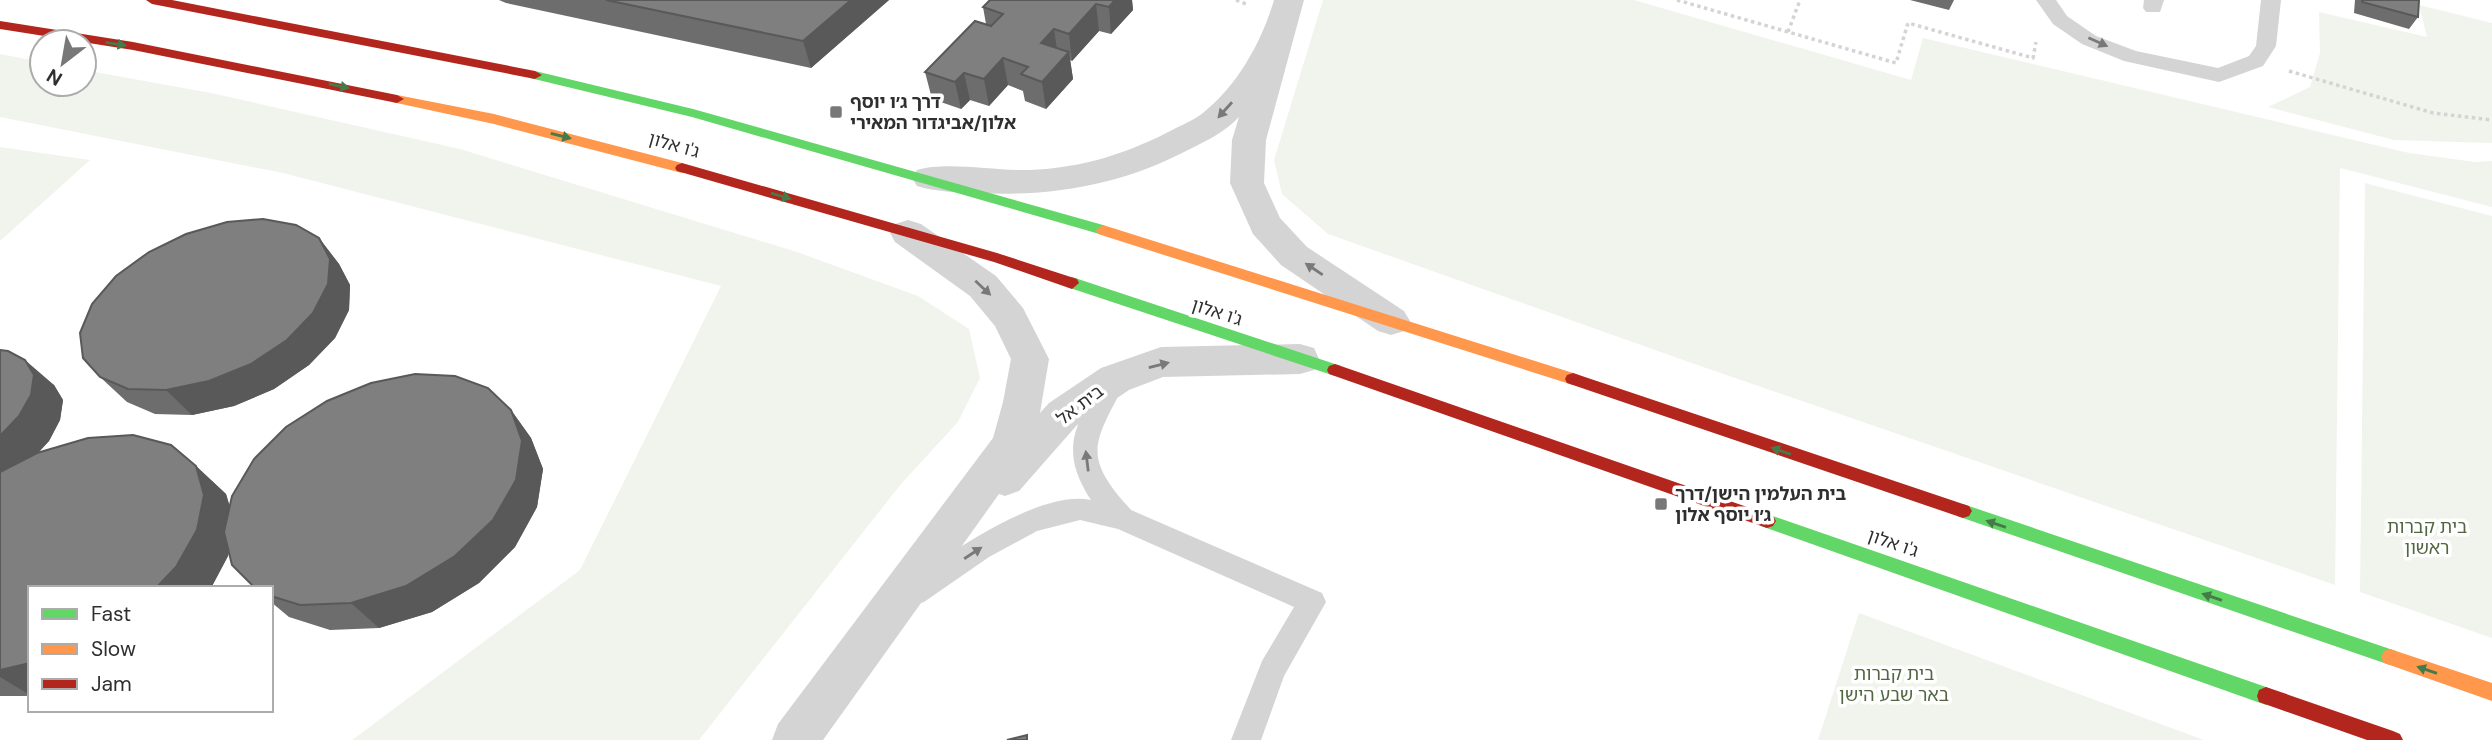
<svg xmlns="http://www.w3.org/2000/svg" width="2492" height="740" font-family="'DM Sans','Noto Sans Hebrew',sans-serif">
<rect width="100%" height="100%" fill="#fff"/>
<path fill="#f1f4ed" d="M1323,0H1634L1911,80L1923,38L2409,153L2475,162L2492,161V207L2340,168L2335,585L1686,361L1328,234L1282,194L1274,160Z
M2419,5L2492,23V143L2394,140L2268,107L2310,87L2320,53L2319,12L2427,37Z
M0,54L42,62V84H84V70L211,93L460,149L797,252L918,296L969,329L980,378L958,422L901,484L699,740H352L580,570L721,286L283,173L0,117Z
M0,147L90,160L0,241Z
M2365,183L2492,216V638L2360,592Z
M1859,613L2204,740H1818Z"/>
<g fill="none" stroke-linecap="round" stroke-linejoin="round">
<path stroke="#d4d4d4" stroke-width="3.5" stroke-dasharray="3.5 3.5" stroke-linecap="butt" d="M1236,0L1246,4
M1677,0L1896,63L1908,23L2033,58L2036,42
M1788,32L1800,0
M2289,71L2433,113L2492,120"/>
<path fill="#d4d4d4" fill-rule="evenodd" d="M2036,0H2056L2067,16L2096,36L2136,51L2218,68L2249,56L2256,46L2261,0H2281L2276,46L2263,66L2219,82L2124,61L2082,44L2053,24Z
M2144,0H2164L2160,12H2146L2143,8Z
M1113,373L1122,376L1125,383C1095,442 1080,455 1131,510L1322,593L1326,602L1284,676L1261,740H1231L1262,661L1294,607L1118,529L1080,520L1037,531L989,557L924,602L914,605L904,602L900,593L904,584C947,556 1038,489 1091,500C1057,448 1077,423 1104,376Z"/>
<path fill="#d4d4d4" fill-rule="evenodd" d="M1274,0H1304L1266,140L1264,183L1280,218L1307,247L1404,311L1410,321L1404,331L1391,335L1378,331L1281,265L1253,234L1230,183L1232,140L1239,117C1225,132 1208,140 1190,149C1122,185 1052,197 976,193C956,192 936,192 917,186L912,178L917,170C946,161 996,171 1029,170C1083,168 1129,153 1176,128C1186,123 1196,119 1204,112C1238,85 1262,41 1274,0Z
M908,220L921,224L996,276L1023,308L1049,359L1040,413L1049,403L1101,368L1161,347L1300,344L1314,348L1319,359L1314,370L1300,374L1163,377L1129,390L1077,425L1019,491L1005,496L999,494L823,740H772L778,724L993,438L1003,402L1011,359L995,326L970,296L895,242L890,233L895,224Z"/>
<path fill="#63d668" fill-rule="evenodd" d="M535,71L693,109L1103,225L1110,230L1103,235L692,117L530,78V72Z
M1072,277L1341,366L1343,370L1341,374L1335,376L1067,287L1065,283L1067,279Z
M1963,504L2390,649L2396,651L2399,657L2396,663L2390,665L1957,516L1954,511L1957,506Z
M1767,514L2266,687L2273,690L2275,696L2273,702L2266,705L1761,526L1758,521L1761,516Z"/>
<path fill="#ff974d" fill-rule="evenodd" d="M397,95L494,114L682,163L689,168L682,173L494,124L392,102V96Z
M1103,225L1573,373L1579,375L1581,379L1579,383L1573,385L1098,234L1096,230Z
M2390,649L2492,683V701L2384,663L2381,657L2384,651Z"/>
<path fill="#b3261e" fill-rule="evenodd" d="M146,0H172L535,71L542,75L535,79L152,4Z
M0,21L133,42L397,95L404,99L397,103L133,50L0,29Z
M682,163L997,253L1077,279L1079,283L1072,289L994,262L677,171L675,168L677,165Z
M1335,364L1773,516L1776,521L1773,526L1767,528L1329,374L1327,370L1329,366Z
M1573,373L1963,504L1969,506L1972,511L1969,516L1963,518L1567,383L1565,379L1567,375Z
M2266,687L2393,731L2400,734L2403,740H2367L2259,702L2257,696L2259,690Z"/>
</g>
<path fill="#6d6d6d" d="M499,0H889L811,68L506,3Z
M1132,0L1133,10L1111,34L1099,31L1072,61L1070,60L1073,79L1046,109L1025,101L1023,91L1008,85L989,106L970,100L961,109L932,99L925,72L986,24L983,7Z
M1910,0H1954L1949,10Z
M2355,0H2419L2418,17L2409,29L2354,13Z
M319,238L339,264L350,285L349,310L335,338L309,365L274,389L234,406L192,415L155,414L127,402L100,377Z
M0,350L54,385L63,400L60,420L49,441L38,452L196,466L226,494L230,507L511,410L531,438L543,469L537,507L515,547L479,583L432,612L379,628L330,630L289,617L271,602V588L229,552L228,556L211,588H30V696H0Z"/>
<path fill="#595959" d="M851,0H889L811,68L803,41Z
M1115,0H1132L1133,10L1111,34L1109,7Z
M1096,4L1099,31L1072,61L1069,34Z
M1054,29L1058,56L1041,43Z
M1069,52L1073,79L1046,109L1042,82Z
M1003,58L1008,85L989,106L984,79Z
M964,73L970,100L961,109L955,82Z
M319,238L339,264L350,285L349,310L335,338L309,365L274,389L234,406L192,415L166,390Z
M25,360L54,385L63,400L60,420L49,441L30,462L0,482V436Z
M511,410L531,438L543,469L537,507L515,547L479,583L432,612L379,628L351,603Z
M196,466L226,494L234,522L228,556L211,588H156Z
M30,663V695L0,677V670Z"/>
<path fill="#7f7f7f" stroke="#595959" stroke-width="2" d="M606,0H851L803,41Z
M990,0H1115L1109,7L1096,4L1069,34L1054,29L1041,43L1069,52L1042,82L1021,74L1028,67L1003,58L984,79L964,73L955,82L925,72L975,21L991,26L1003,14L983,7Z
M2362,0H2419L2418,17L2362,2Z
M263,219L296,225L319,238L330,259L328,284L313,313L287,340L251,364L209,381L166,390L128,389L100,377L83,358L80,333L92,304L116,276L149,252L186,234L227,222Z
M0,350L8,351L25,360L34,375L31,395L19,416L0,436Z
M415,374L455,376L488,388L511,410L522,441L516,480L493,520L455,556L406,586L351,603L300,605L271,596V588H255L232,565L224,532L232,496L254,459L286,427L327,401L371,383Z
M133,435L171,445L196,466L204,495L197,530L176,567L156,588H30V663L0,670V472L37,453L88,438Z
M1027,735V740H1007Z"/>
<defs><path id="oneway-solid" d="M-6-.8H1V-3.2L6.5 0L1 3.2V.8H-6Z" transform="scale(1.75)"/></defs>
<g fill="#797979">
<use href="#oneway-solid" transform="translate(2098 42) rotate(24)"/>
<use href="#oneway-solid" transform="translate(1225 110) rotate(132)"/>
<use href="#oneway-solid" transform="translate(1314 269) rotate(-146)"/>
<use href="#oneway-solid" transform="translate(983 288) rotate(43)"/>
<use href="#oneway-solid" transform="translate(1159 365) rotate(-14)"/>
<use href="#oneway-solid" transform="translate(1087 461) rotate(-97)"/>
<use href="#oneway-solid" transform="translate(973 553) rotate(-33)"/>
</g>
<g fill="#467a49">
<use href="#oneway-solid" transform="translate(116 44) rotate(9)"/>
<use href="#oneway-solid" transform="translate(339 86) rotate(12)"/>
<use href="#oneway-solid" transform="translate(561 136) rotate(14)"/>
<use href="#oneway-solid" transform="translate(781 196) rotate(16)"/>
<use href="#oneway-solid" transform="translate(1781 451) rotate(-161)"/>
<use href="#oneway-solid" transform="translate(1996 524) rotate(-161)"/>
<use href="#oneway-solid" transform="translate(2212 597) rotate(-161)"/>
<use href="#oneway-solid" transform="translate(2427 670) rotate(-161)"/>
</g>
<g fill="#787878" stroke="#fff" stroke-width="2.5">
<rect x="829" y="105" width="14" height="14" rx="3.5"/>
<rect x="1654" y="497" width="14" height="14" rx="3.5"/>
</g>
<g text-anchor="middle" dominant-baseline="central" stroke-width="7" stroke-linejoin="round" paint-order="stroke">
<g font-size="18" font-weight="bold" fill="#2f2f2f" stroke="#fff" text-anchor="start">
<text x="850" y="102">דרך ג׳ו יוסף<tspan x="850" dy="21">אלון/אביגדור המאירי</tspan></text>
<text x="1675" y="494">בית העלמין הישן/דרך<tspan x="1675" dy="21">ג׳ו יוסף אלון</tspan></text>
</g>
<g font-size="18" fill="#2f2f2f" stroke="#fff">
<text transform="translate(674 145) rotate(16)">ג'ו אלון</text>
<text transform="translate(1217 312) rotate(18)">ג'ו אלון</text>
<text transform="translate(1080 405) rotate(-37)">בית אל</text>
<text transform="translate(1893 543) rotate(19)">ג'ו אלון</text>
</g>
<g font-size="18" fill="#526741" stroke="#fff">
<text x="2427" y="527">בית קברות<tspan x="2427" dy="21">ראשון</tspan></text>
<text x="1894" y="674">בית קברות<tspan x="1894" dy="21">באר שבע הישן</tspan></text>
</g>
</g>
<rect x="28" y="586" width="245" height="126" fill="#ffffff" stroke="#acacac" stroke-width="2"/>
<rect x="42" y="609" width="35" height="10" fill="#63d668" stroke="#acacac" stroke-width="2"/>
<text x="91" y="621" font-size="21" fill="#2f2f2f">Fast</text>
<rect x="42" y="644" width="35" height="10" fill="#ff974d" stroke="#acacac" stroke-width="2"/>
<text x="91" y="656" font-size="21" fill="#2f2f2f">Slow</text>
<rect x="42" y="679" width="35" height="10" fill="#b3261e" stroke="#acacac" stroke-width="2"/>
<text x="91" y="691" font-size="21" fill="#2f2f2f">Jam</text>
<g transform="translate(63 63) rotate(211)"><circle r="33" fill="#ffffff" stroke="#acacac" stroke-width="2"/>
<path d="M0-5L12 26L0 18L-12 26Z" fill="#787878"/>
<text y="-10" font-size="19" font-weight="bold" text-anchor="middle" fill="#2f2f2f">N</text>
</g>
</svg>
